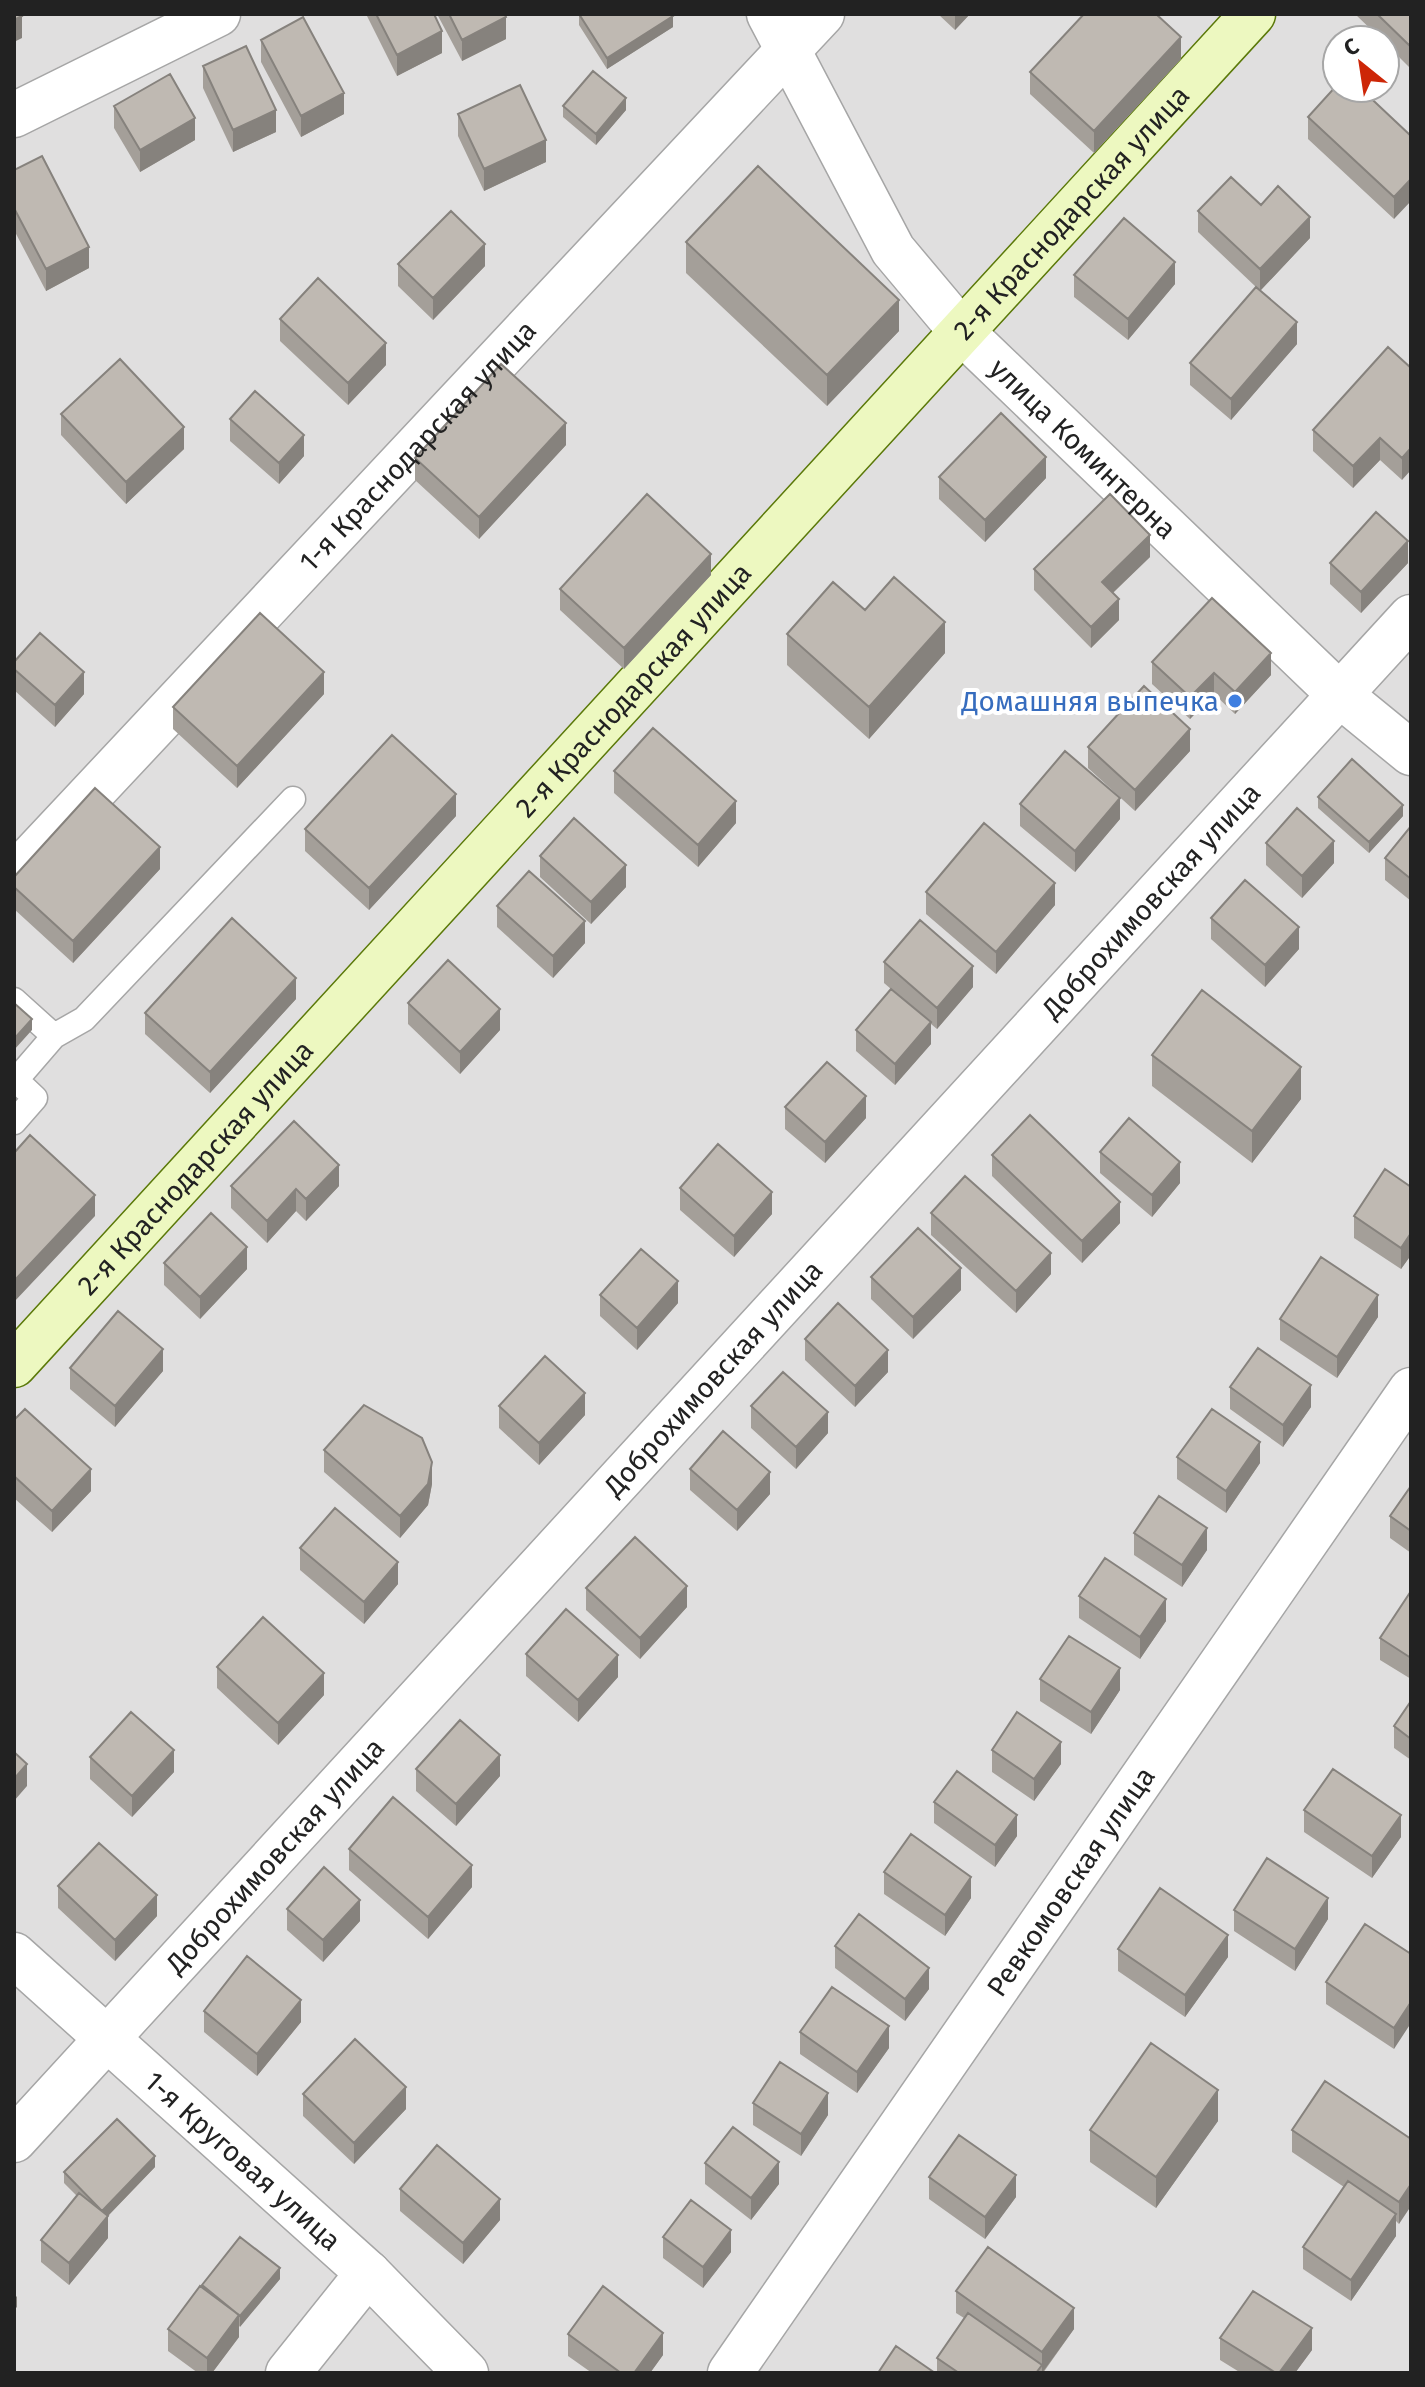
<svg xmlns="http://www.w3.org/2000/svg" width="1425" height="2387" font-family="'Fira Sans',sans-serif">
<rect width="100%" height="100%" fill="#f1f0e9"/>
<path fill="#e0dfdf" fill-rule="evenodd" d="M14,14H1411V2373H14ZM1337,40H1385V88H1337Z"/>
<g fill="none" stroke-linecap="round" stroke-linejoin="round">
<g stroke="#a6a6a6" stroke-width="27">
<path id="lane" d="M14,1000L54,1036L84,1019L293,799
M14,1122L35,1098L16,1080L54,1036"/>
</g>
<g stroke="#a6a6a6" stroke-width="47">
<g id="street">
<path id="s1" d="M769,14L893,250L961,331L1340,695L1411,753"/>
<path d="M14,115L218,14"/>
<path id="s2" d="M14,876L822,14"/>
<path id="s3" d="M14,1955L368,2273L466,2373"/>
<path id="s4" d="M14,2140L1411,617"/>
<path d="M288,2373L368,2273"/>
<path id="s5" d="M730,2373L1411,1390"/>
</g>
</g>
<g stroke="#5b7909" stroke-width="47">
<g id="secondary">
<path id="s6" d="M14,1365L1253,14"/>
</g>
</g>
<use href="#lane" stroke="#fff" stroke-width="24"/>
<use href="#street" stroke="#fff" stroke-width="44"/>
<use href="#secondary" stroke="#edf8c0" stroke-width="44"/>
</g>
<path fill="#a49f99" d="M366,14H434L442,53L397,76Z
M437,14H505L506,39L462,61Z
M579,14L673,27L607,69L579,25Z
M938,14H970L955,30Z
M1355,14H1411L1409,67L1385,43V40H1382Z
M261,40L344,114L301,137L261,62Z
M1181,59L1094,153L1030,94V72Z
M203,66L276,132L233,152L203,88Z
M114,106L195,140L140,172L114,128Z
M563,106L626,110L596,145L563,117Z
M458,114L546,162L484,191L458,136Z
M1308,117L1411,136L1394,219L1308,139Z
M14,170L89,268L46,291L14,230Z
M1261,205L1310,238L1260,291L1297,344L1231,420L1190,385V363L1256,287L1198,232V211Z
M686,242L899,331L827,406L686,273Z
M398,264L485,266L433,320L398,286Z
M1074,275L1175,284L1128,340L1074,297Z
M280,319L386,365L348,405L280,341Z
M1411,368L1402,480L1380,460L1353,488L1313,451V430Z
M61,414L184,449L126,504L61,435Z
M230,419L304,456L279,484L230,441Z
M566,445L479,539L415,480V458Z
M939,477L1046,478L985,542L939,499Z
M1150,557L1113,593L1119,620L1091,648L1034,590V569Z
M1330,563H1408L1361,613L1330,584Z
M711,575L624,669L560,610V589Z
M865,610L945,653L869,739L787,665V634Z
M14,662L84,694L55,727L14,690Z
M1152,662L1271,675L1235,714L1214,694L1190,719L1152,684Z
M324,694L237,788L173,729V707Z
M1088,747L1190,751L1135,811L1088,768Z
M614,771L736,823L698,867L614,793Z
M1318,797L1403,816L1369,853L1318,808Z
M1020,804L1120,819L1075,872L1020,826Z
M456,816L369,910L305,851V829Z
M1411,826V901L1385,880V858Z
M1266,843L1334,863L1302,898L1266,865Z
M540,856L626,887L591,924L540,877Z
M160,869L73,963L14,909V877Z
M926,892L1055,905L996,974L926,914Z
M497,906L585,943L553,978L497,927Z
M1211,918L1299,949L1265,987L1211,939Z
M884,962L973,987L937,1029L931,1024V1044L895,1085L856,1051V1030L891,989L884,983Z
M296,999L210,1093L145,1034V1013Z
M408,1003L500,1030L460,1074L408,1024Z
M1152,1055L1301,1099L1252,1163L1152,1086Z
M1411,1090V1117L1409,1116V1094Z
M785,1107L866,1118L825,1163L785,1129Z
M1100,1152L1180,1183L1152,1217L1100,1173Z
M992,1155L1120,1223L1082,1263L992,1176Z
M231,1186H339L306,1221L296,1211L267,1243L231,1208Z
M1411,1187V1255L1401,1269L1354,1238V1216Z
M680,1188L772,1214L734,1257L680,1210Z
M931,1213L1051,1274L1016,1313L931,1235Z
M164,1263L247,1269L200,1319L164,1285Z
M871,1277L961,1290L913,1339L871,1299Z
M600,1295L678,1303L637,1350L600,1316Z
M1378,1317L1337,1378L1280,1340V1319Z
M805,1339L888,1372L855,1407L805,1360Z
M70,1368L163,1371L115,1427L70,1389Z
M1230,1387L1311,1407L1283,1447L1230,1409Z
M499,1406L585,1415L539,1465L499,1428Z
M751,1406L828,1433L796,1469L751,1428Z
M14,1420L91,1491L52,1532L14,1498Z
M324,1450L432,1484L428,1505L400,1538L324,1472Z
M1177,1457L1260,1463L1226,1513L1177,1479Z
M690,1469L770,1494L737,1531L690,1490Z
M1411,1486V1553L1390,1538V1516Z
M1134,1533L1207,1550L1182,1587L1134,1555Z
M300,1548L398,1584L364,1624L300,1570Z
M586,1588L687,1607L640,1659L586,1610Z
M1411,1591V1679L1380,1660V1638Z
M1079,1596L1166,1621L1140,1659L1079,1618Z
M526,1654L618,1677L578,1722L526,1676Z
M217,1667L324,1695L278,1745L217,1688Z
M1040,1679L1120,1690L1091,1734L1040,1701Z
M1411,1701V1760L1394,1748V1726Z
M992,1750L1061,1764L1034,1801L992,1772Z
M90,1757L174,1772L132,1817L90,1779Z
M416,1769L500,1776L456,1826L416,1791Z
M934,1802L1017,1836L995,1867L934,1823Z
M1304,1810L1401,1837L1372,1878L1304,1832Z
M349,1849L472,1887L428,1939L349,1870Z
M884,1872L971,1898L945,1936L884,1894Z
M58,1886L157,1916L115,1961L58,1908Z
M287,1909L360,1921L323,1962L287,1930Z
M1234,1910L1328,1919L1295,1971L1234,1931Z
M835,1946L929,1989L905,2021L835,1968Z
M1118,1949L1228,1957L1185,2017L1118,1971Z
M1411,1954L1394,2049L1326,2004V1982Z
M204,2011L301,2022L257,2076L204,2032Z
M800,2032L889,2048L857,2093L800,2054Z
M303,2094L406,2109L354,2164L303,2116Z
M753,2103L828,2115L801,2156L753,2125Z
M1218,2121L1156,2208L1090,2162V2130Z
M1292,2130L1411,2139L1399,2224L1396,2221V2236L1351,2301L1303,2269V2247L1344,2187L1292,2152Z
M705,2163L779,2184L751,2220L705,2184Z
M155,2167L108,2216V2238L69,2285L41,2262V2240L77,2196L64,2183V2172Z
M929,2177L1016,2197L985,2239L929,2199Z
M400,2189L500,2220L463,2264L400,2211Z
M663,2237L731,2252L703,2288L663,2258Z
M280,2279L239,2327V2337L212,2373H198L168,2351V2329L202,2288V2285Z
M956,2291L1074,2329L1043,2373H937V2358L964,2318L956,2313Z
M568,2334L663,2355L650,2373H592L568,2356Z
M1220,2338L1312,2350L1295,2373H1241L1220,2360Z"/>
<path fill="#86827d" d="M955,14H970L955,30Z
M22,16V38L14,42V20Z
M673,16V27L607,69V58Z
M506,17V39L462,61V40Z
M442,31V53L397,76V55Z
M1181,37V59L1094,153V131Z
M1411,43V65L1409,67V45Z
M344,93V114L301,137V116Z
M626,98V110L596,145V134Z
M276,110V132L233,152V130Z
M195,118V140L140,172V150Z
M546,140V162L484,191V169Z
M1411,179V201L1394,219V197Z
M1310,217V238L1260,291V269Z
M485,244V266L433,320V298Z
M89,247V268L46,291V269Z
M1175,262V284L1128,340V319Z
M899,300V331L827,406V375Z
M1297,322V344L1231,420V399Z
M386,343V365L348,405V383Z
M566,423V445L479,539V517Z
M184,427V449L126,504V482Z
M304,435V456L279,484V463Z
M1380,438V460L1353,488V466Z
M1411,448V470L1402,480V458Z
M1046,457V478L985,542V520Z
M1150,535V557L1102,603V582Z
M1408,541V563L1361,613V592Z
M711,554V575L624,669V648Z
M1119,599V620L1091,648V627Z
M945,622V653L869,739V707Z
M1271,653V675L1235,714V692Z
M84,672V694L55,727V705Z
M324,672V694L237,788V766Z
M1214,673V694L1190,719V697Z
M1190,729V751L1135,811V790Z
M456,794V816L369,910V888Z
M1120,798V819L1075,872V851Z
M736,801V823L698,867V845Z
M1403,805V816L1369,853V842Z
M1334,841V863L1302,898V876Z
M160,847V869L73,963V941Z
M626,865V887L591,924V902Z
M1055,883V905L996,974V952Z
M585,921V943L553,978V956Z
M1299,927V949L1265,987V965Z
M973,966V987L937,1029V1008Z
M296,978V999L210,1093V1072Z
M500,1009V1030L460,1074V1052Z
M32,1019V1030L14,1050V1039Z
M931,1022V1044L895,1085V1064Z
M1301,1067V1099L1252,1163V1131Z
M866,1096V1118L825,1163V1142Z
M1180,1162V1183L1152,1217V1195Z
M339,1165V1186L306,1221V1199Z
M296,1189V1211L267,1243V1221Z
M772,1192V1214L734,1257V1236Z
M95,1195V1216L14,1302V1281Z
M1120,1202V1223L1082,1263V1241Z
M1411,1233V1255L1401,1269V1248Z
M247,1247V1269L200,1319V1297Z
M1051,1253V1274L1016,1313V1291Z
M961,1268V1290L913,1339V1317Z
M678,1281V1303L637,1350V1328Z
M1378,1295V1317L1337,1378V1357Z
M163,1349V1371L115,1427V1406Z
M888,1350V1372L855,1407V1386Z
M1311,1385V1407L1283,1447V1425Z
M585,1393V1415L539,1465V1443Z
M828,1412V1433L796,1469V1447Z
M1260,1442V1463L1226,1513V1491Z
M432,1462V1484L428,1505L400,1538V1516Z
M91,1469V1491L52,1532V1511Z
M770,1472V1494L737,1531V1510Z
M1207,1528V1550L1182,1587V1565Z
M398,1562V1584L364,1624V1602Z
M687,1586V1607L640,1659V1638Z
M1166,1599V1621L1140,1659V1637Z
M618,1655V1677L578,1722V1700Z
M1120,1668V1690L1091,1734V1712Z
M324,1673V1695L278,1745V1723Z
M1061,1742V1764L1034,1801V1779Z
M174,1750V1772L132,1817V1796Z
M500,1755V1776L456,1826V1804Z
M27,1764V1786L14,1801V1779Z
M1017,1815V1836L995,1867V1845Z
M1401,1815V1837L1372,1878V1856Z
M472,1865V1887L428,1939V1917Z
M971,1877V1898L945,1936V1915Z
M157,1895V1916L115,1961V1940Z
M1328,1898V1919L1295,1971V1949Z
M360,1900V1921L323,1962V1940Z
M1228,1935V1957L1185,2017V1995Z
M929,1968V1989L905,2021V1999Z
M301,2000V2022L257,2076V2054Z
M1411,2002V2023L1394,2049V2028Z
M889,2026V2048L857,2093V2072Z
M406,2087V2109L354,2164V2143Z
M1218,2090V2121L1156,2208V2177Z
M828,2093V2115L801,2156V2134Z
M155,2156V2167L102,2222V2211Z
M779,2162V2184L751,2220V2198Z
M1016,2175V2197L985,2239V2217Z
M1411,2184V2206L1399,2224V2202Z
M500,2199V2220L463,2264V2243Z
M1396,2214V2236L1351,2301V2280Z
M108,2216V2238L69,2285V2263Z
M731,2230V2252L703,2288V2267Z
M280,2268V2279L240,2327V2316Z
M17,2296V2307L14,2310V2299Z
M1074,2308V2329L1042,2373V2352Z
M239,2315V2337L212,2373H207V2358Z
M1312,2328V2350L1295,2373H1279Z
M663,2333V2355L650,2373H634Z"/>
<path fill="#bfb9b2" stroke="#86827d" stroke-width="2" d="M14,14H21L22,16L14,20Z
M376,14H434L442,31L397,55Z
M449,14H505L506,17L462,40Z
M579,14H672L673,16L607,58Z
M1084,14H1156L1181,37L1094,131L1030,72Z
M1377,14H1411V43L1409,45Z
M303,17L344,93L301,116L261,40Z
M246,46L276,110L233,130L203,66Z
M593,71L626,98L596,134L563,106Z
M170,74L195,118L140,150L114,106Z
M520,85L546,140L484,169L458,114Z
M1337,85V88H1360L1411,136V179L1394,197L1308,117Z
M42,156L89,247L46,269L14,208V170Z
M758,166L899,300L827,375L686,242Z
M1231,177L1261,205L1278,186L1310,217L1260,269L1198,211Z
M451,211L485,244L433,298L398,264Z
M1124,218L1175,262L1128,319L1074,275Z
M318,278L386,343L348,383L280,319Z
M1256,287L1297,322L1231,399L1190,363Z
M1388,347L1411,368V448L1402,458L1380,438L1353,466L1313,430Z
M120,359L184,427L126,482L61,414Z
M501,364L566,423L479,517L415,458Z
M255,391L304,435L279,463L230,419Z
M1001,413L1046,457L985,520L939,477Z
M647,494L711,554L624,648L560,589Z
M1110,494L1150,535L1102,582L1119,599L1091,627L1034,569Z
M1376,512L1408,541L1361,592L1330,563Z
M894,577L945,622L869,707L787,634L833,582L865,610Z
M1212,598L1271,653L1235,692L1214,673L1190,697L1152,662Z
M260,613L324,672L237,766L173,707Z
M40,633L84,672L55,705L14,669V662Z
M1144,686L1190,729L1135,790L1088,747Z
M653,728L736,801L698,845L614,771Z
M392,735L456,794L369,888L305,829Z
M1065,751L1120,798L1075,851L1020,804Z
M1352,759L1403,805L1369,842L1318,797Z
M95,788L160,847L73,941L14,887V877Z
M1297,808L1334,841L1302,876L1266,843Z
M574,818L626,865L591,902L540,856Z
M984,823L1055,883L996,952L926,892Z
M1411,826V879L1385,858Z
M529,871L585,921L553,956L497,906Z
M1245,880L1299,927L1265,965L1211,918Z
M232,918L296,978L210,1072L145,1013Z
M920,920L973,966L937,1008L884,962Z
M448,960L500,1009L460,1052L408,1003Z
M891,989L931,1022L895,1064L856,1030Z
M1202,990L1301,1067L1252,1131L1152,1055Z
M14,1003L32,1019L14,1039Z
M827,1062L866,1096L825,1142L785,1107Z
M1030,1115L1120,1202L1082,1241L992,1155Z
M1129,1118L1180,1162L1152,1195L1100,1152Z
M294,1121L339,1165L306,1199L296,1189L267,1221L231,1186Z
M30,1135L95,1195L14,1281V1153Z
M718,1144L772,1192L734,1236L680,1188Z
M1385,1169L1411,1187V1233L1401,1248L1354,1216Z
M965,1176L1051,1253L1016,1291L931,1213Z
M211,1213L247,1247L200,1297L164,1263Z
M918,1228L961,1268L913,1317L871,1277Z
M641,1249L678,1281L637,1328L600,1295Z
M1321,1257L1378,1295L1337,1357L1280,1319Z
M838,1303L888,1350L855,1386L805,1339Z
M118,1311L163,1349L115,1406L70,1368Z
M1258,1348L1311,1385L1283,1425L1230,1387Z
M545,1356L585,1393L539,1443L499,1406Z
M783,1372L828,1412L796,1447L751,1406Z
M364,1405L422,1438L432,1462L428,1484L400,1516L324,1450Z
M25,1409L91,1469L52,1511L14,1476V1420Z
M1212,1409L1260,1442L1226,1491L1177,1457Z
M723,1431L770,1472L737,1510L690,1469Z
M1411,1486V1531L1390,1516Z
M1159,1496L1207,1528L1182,1565L1134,1533Z
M335,1508L398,1562L364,1602L300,1548Z
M635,1537L687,1586L640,1638L586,1588Z
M1105,1558L1166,1599L1140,1637L1079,1596Z
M1411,1591V1658L1380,1638Z
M566,1609L618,1655L578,1700L526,1654Z
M263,1617L324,1673L278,1723L217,1667Z
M1069,1636L1120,1668L1091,1712L1040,1679Z
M1411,1701V1739L1394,1726Z
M131,1712L174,1750L132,1796L90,1757Z
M1017,1712L1061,1742L1034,1779L992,1750Z
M460,1720L500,1755L456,1804L416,1769Z
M14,1752L27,1764L14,1779Z
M1333,1769L1401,1815L1372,1856L1304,1810Z
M957,1771L1017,1815L995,1845L934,1802Z
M393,1797L472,1865L428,1917L349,1849Z
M911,1834L971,1877L945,1915L884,1872Z
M99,1843L157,1895L115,1940L58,1886Z
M1267,1858L1328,1898L1295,1949L1234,1910Z
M324,1867L360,1900L323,1940L287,1909Z
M1160,1888L1228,1935L1185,1995L1118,1949Z
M859,1914L929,1968L905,1999L835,1946Z
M1365,1924L1411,1954V2002L1394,2028L1326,1982Z
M247,1956L301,2000L257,2054L204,2011Z
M832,1987L889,2026L857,2072L800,2032Z
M355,2039L406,2087L354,2143L303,2094Z
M1151,2043L1218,2090L1156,2177L1090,2130Z
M780,2062L828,2093L801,2134L753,2103Z
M1325,2081L1411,2139V2184L1399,2202L1292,2130Z
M117,2119L155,2156L102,2211L64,2172Z
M733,2127L779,2162L751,2198L705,2163Z
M959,2135L1016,2175L985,2217L929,2177Z
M437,2145L500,2199L463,2243L400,2189Z
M1348,2181L1396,2214L1351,2280L1303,2247Z
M79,2193L108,2216L69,2263L41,2240Z
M691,2200L731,2230L703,2267L663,2237Z
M240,2237L280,2268L240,2316L202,2285Z
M988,2247L1074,2308L1042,2352L956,2291Z
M200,2286L239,2315L207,2358L168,2329Z
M603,2286L663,2333L634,2373H621L568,2334Z
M1253,2291L1312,2328L1279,2373H1276L1220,2338Z
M968,2313L1042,2365L1036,2373H959L937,2358Z
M896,2346L935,2373H878Z"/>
<circle fill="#3f7fe0" stroke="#fff" stroke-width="3" cx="1235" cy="701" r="8"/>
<g text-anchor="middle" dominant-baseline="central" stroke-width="8" stroke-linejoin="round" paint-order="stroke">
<g font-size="28" fill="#222" stroke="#fff">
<text stroke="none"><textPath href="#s6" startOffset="1564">2-я Краснодарская улица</textPath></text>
<text stroke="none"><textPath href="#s2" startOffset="590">1-я Краснодарская улица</textPath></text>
<text stroke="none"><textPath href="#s1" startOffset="542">улица Коминтерна</textPath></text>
<text stroke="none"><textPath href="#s6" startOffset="916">2-я Краснодарская улица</textPath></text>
<text stroke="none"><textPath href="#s4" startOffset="1682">Доброхимовская улица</textPath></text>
<text stroke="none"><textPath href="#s6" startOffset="268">2-я Краснодарская улица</textPath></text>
<text stroke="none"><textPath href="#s4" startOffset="1034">Доброхимовская улица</textPath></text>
<text stroke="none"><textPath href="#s4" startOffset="386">Доброхимовская улица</textPath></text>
<text stroke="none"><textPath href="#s5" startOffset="598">Ревкомовская улица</textPath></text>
<text stroke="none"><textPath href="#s3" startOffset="308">1-я Круговая улица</textPath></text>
</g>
<g font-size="28" fill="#366cbe" stroke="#fff" text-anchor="end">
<text x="1219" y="701">Домашняя выпечка</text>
</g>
</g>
<rect width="1425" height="2387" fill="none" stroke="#222222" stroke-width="32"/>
<g transform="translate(1361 64) rotate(330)"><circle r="38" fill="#ffffff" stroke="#a7a7a7" stroke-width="2"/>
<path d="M0-6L14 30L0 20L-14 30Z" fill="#cd2607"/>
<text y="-12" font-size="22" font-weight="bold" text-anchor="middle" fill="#222222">С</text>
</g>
</svg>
